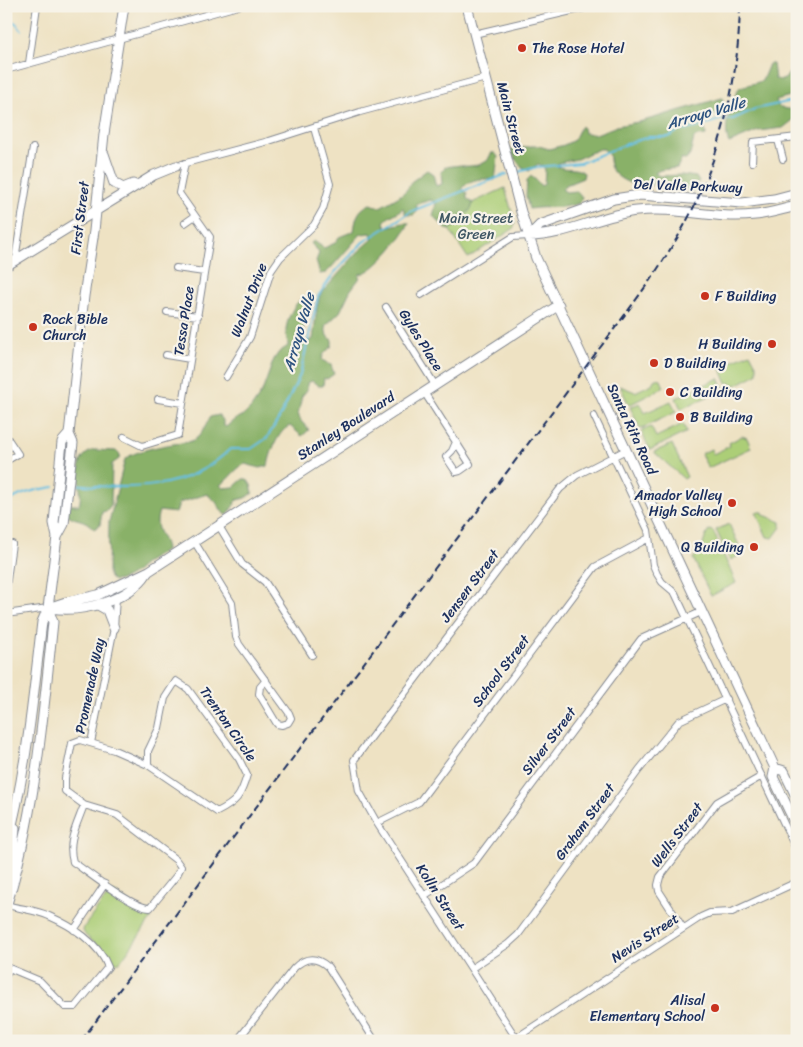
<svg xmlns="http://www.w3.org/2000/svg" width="803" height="1047" font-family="Sriracha,sans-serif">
<rect width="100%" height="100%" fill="#f7f3e8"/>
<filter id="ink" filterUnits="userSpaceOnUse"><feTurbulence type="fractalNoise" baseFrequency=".02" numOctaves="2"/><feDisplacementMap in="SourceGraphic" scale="10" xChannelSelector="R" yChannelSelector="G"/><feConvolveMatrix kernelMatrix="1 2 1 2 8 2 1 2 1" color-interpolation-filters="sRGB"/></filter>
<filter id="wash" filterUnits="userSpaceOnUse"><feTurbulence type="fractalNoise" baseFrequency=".0096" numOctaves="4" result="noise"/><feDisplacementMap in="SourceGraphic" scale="20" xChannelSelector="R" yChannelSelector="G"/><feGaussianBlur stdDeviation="1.12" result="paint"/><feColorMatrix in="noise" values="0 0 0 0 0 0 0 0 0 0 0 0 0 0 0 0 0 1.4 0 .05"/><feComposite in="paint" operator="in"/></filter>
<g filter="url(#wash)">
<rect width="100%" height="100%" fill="#eee2c3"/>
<path fill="#acce77" stroke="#647e6a" d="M505,188L515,223L513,229L468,258L441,217Z
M750,353L757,366V374L736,385L726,382L720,366Z
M660,378L664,387L629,405L620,386L635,392L652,384L654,380Z
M719,378L724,389L681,409L676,398Z
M671,401L676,412L640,429L630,407L640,403L645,413Z
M683,424L687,432L650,450L641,431L651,427L656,437Z
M742,436L747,438L751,448L708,468L701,454L711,449L713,454L730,446L729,443Z
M672,444L687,477L684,479L654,452Z
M756,512H763L764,515L781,522V527L773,538L767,537Z
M729,524L743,554L730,560L716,530Z
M709,530L713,531L736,583L711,596L693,558C704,552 703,538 709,530Z
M112,893H115L140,911L150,912L151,919L120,962L111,963L106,952L86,936L83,931L84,927L97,909L108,895Z"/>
<path fill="#89b168" stroke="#527063" d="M769,64H773L775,79L781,80L785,79L789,73L797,72V94L776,100L779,107C788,109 789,111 797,106V117L783,128L758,131L729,143C722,129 731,99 740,87L762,81Z
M722,98C730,116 713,112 703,120L706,135L698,136L694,138L690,155L686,160L682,158L677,168L660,170L655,173L659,176L682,175L696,177L699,182L692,192H687L678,183C672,183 664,182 658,183C652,184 648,187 642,186C627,184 606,174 610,157L604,149H599L577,159L558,163L557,166C566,171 576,166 584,173L583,178L566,185L562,189L566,192L577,191L582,197L580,203C560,210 548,206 529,209L526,197L527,180L531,176L536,180L541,186L544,184L545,170L543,166L538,164L529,171L522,168L511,153V150L531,146H539L549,149L564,145L574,140L581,126L583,128L584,133L596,134L617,126L643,121Z
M491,153H495L498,157L495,180C483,178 471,178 462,188L467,193V199L473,203C471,211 467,215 459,217C457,225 455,228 447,230L433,216L436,203L431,200L416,204L418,211L414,215H406L403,208C397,214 389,215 384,222L386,227L403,223H409C403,237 375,272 360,274L359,279L350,291L340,312L325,326L327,336L332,340V346L323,355L322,360L331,365L334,374L327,379L324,378L323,386H319L312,381L307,383V390L302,396L298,414L301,421L309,430L302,436L290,426C278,430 270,454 268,466L260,468L245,464C234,469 230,479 220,485L223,488L234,487L243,479H247L251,485L253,493L245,498L237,500L228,515L224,514L216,502L207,494L179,503L176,513L159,511C152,532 166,536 166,551C160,554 154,557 148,561C137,570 129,580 114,581L110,578L108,572L109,522L125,459C134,451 161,446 173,444C181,443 192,443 198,437C203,432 207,423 210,417L219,415L223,420V425L226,427L234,420L244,415L251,408L262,392L274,359L279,352L288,346C288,342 287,339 286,334C285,322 294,302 305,296L307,304L311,308L304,316L303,338L305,341H310L313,339L317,308L320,295L357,253L373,239L371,233L361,234L330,269L326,273L320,274L316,261L319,253L311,243L314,241L324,248L335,243L339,237L354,231C356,218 357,210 370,204L380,207C390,201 408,194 411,182L427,170L433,174L436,186L442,184L441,172L445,167L461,165C466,168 481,165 487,161C488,160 491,154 491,153Z
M94,450L116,451L120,455L119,459L112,464L111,505L106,511L102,512L100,525L94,529C83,517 78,522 68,515L67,505H79C85,489 68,458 94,450Z"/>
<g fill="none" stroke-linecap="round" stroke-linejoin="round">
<path stroke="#66c0e4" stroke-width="2" d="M6,19L16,23L21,30
M514,173L537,167L580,163L629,143L649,137H669L678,131L695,128L719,120L733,119L755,109L797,100
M71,484C129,489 186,493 230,449H251L267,438L281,415L300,375L318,296L335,272L363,242L412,211L507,174
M6,504C20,492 37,490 54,487"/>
</g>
</g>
<g filter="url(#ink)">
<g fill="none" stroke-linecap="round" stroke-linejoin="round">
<g stroke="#848890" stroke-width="8">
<path id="street" d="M474,34L593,6
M29,63L37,6
M6,70L238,6
M778,140L783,159
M752,162L753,142L797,137
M182,164L269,141L360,112L486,78
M185,223L195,216
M18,259L16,253L33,148
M176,268L204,272
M421,295L513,237L529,236
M386,307L435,385
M167,312L198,316
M166,355L190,359
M226,377L250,337L271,271L280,258L314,225L323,209L330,184L314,128
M424,392L470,464L460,471L456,472L446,457L452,451L456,442
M158,399L183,403
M594,416L648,530L653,565L657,574L662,582L675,593L797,851
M6,436L18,454L6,461
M124,437L142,446L178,435L210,237L179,193L185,163
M219,526L242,564L265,582L312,655
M194,541L232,603L236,637L239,644L289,713L291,718L288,723L282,725L277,724L259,694L260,687L266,680
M6,587L12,544
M6,614L48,608
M176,681L188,689L239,759L247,775C241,796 237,802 217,812L148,765V751L159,728L165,698Z
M91,743L114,628L116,598
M84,805C77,825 67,841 73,862C89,873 133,908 150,908L177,875L181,867L176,860L117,815L84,805L65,791V778L72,743L80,740L114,750L148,765
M377,823L419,802L595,567L649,538
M424,896L474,863L641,639L701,612
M683,928L659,891L658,885L660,877L717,802L762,776
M74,930L105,884
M472,968L508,944L518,935L639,770L679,721L726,699
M6,975L9,968L40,981L65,1007H75L108,967C99,943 72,926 49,916C37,910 20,909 7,905
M516,1038L701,917L710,913L732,912L797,882
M6,1039L9,1041
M237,1041L294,968C305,957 316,956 328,967L375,1041
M518,1041L377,823L359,791L354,760L560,489L577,475L626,450"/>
</g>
<g stroke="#848890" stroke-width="11">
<path id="secondary" d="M467,6L521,212L536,258L775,768L773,777L797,827
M104,154L114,183L123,188L133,184
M529,236L540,225L614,199L640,195L742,203L774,199L797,193
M529,236C565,236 600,215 637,211C676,206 716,220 755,215C769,214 783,209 797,206
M6,266L154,175L176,166
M57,537L54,523L62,442L69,434L84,296L94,231L104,134L124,6
M98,605L107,610L114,628
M48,608L66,602L98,595L149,571L559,305
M51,608C82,613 129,601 147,573
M775,768L784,771L797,798
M6,849C26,775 33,698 42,622L48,608L57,537L64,524L73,443L69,434
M6,876L13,850L15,828
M6,907C35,814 43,718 53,622L48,608"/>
</g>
<use href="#street" stroke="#fff" stroke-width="6"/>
<use href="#secondary" stroke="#fff" stroke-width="9"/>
<path stroke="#1b2f5e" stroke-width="2" stroke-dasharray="8 4" stroke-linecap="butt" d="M81,1041L587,365C616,326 646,289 671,248C717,175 738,91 740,6"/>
</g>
</g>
<g fill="#c8321e" stroke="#f7f3e8" stroke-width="2">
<circle cx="522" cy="48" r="5"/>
<circle cx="705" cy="296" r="5"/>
<circle cx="33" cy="327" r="5"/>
<circle cx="772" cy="344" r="5"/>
<circle cx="654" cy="363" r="5"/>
<circle cx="670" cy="392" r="5"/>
<circle cx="680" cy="417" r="5"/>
<circle cx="732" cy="503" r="5"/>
<circle cx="754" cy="547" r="5"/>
<circle cx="715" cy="1008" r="5"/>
</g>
<g text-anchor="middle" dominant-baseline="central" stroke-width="4.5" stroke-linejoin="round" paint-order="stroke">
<g font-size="14" fill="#1b2f5e" stroke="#f7f3e8" text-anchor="start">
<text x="532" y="48">The Rose Hotel</text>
<text x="715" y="296">F Building</text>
<text x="43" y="319">Rock Bible<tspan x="43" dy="16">Church</tspan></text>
<text x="762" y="344" text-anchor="end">H Building</text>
<text x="664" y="363">D Building</text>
<text x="680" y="392">C Building</text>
<text x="690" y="417">B Building</text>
<text x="722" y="495" text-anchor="end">Amador Valley<tspan x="722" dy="16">High School</tspan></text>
<text x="744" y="547" text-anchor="end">Q Building</text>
<text x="705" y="1000" text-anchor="end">Alisal<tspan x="705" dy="16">Elementary School</tspan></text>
</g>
<g font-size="14" fill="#1b2f5e" stroke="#f7f3e8">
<text transform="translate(511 118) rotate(75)">Main Street</text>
<text transform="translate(688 186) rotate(2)">Del Valle Parkway</text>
<text transform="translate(80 218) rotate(-83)">First Street</text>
<text transform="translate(249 300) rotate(-69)">Walnut Drive</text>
<text transform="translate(184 321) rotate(-81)">Tessa Place</text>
<text transform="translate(421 340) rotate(58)">Gyles Place</text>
<text transform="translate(346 426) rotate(-33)">Stanley Boulevard</text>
<text transform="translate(632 429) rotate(65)">Santa Rita Road</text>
<text transform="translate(470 586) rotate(-53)">Jensen Street</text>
<text transform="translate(501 671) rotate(-53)">School Street</text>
<text transform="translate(90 686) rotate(-78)">Promenade Way</text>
<text transform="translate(228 724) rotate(55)">Trenton Circle</text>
<text transform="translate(549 741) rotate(-53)">Silver Street</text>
<text transform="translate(585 822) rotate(-54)">Graham Street</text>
<text transform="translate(677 835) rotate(-53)">Wells Street</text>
<text transform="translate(440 897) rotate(57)">Kolln Street</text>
<text transform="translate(645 938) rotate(-33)">Nevis Street</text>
</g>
<g font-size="14" fill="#3f5764" stroke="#f7f3e8">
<text x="476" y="218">Main Street<tspan x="476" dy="16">Green</tspan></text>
</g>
<g font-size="15" font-style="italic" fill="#2e5380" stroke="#f7f3e8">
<text transform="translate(706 113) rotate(-16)">Arroyo Valle</text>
<text transform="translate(299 332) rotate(-74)">Arroyo Valle</text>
</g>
</g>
<rect width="803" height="1047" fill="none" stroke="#f7f3e8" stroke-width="25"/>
</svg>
